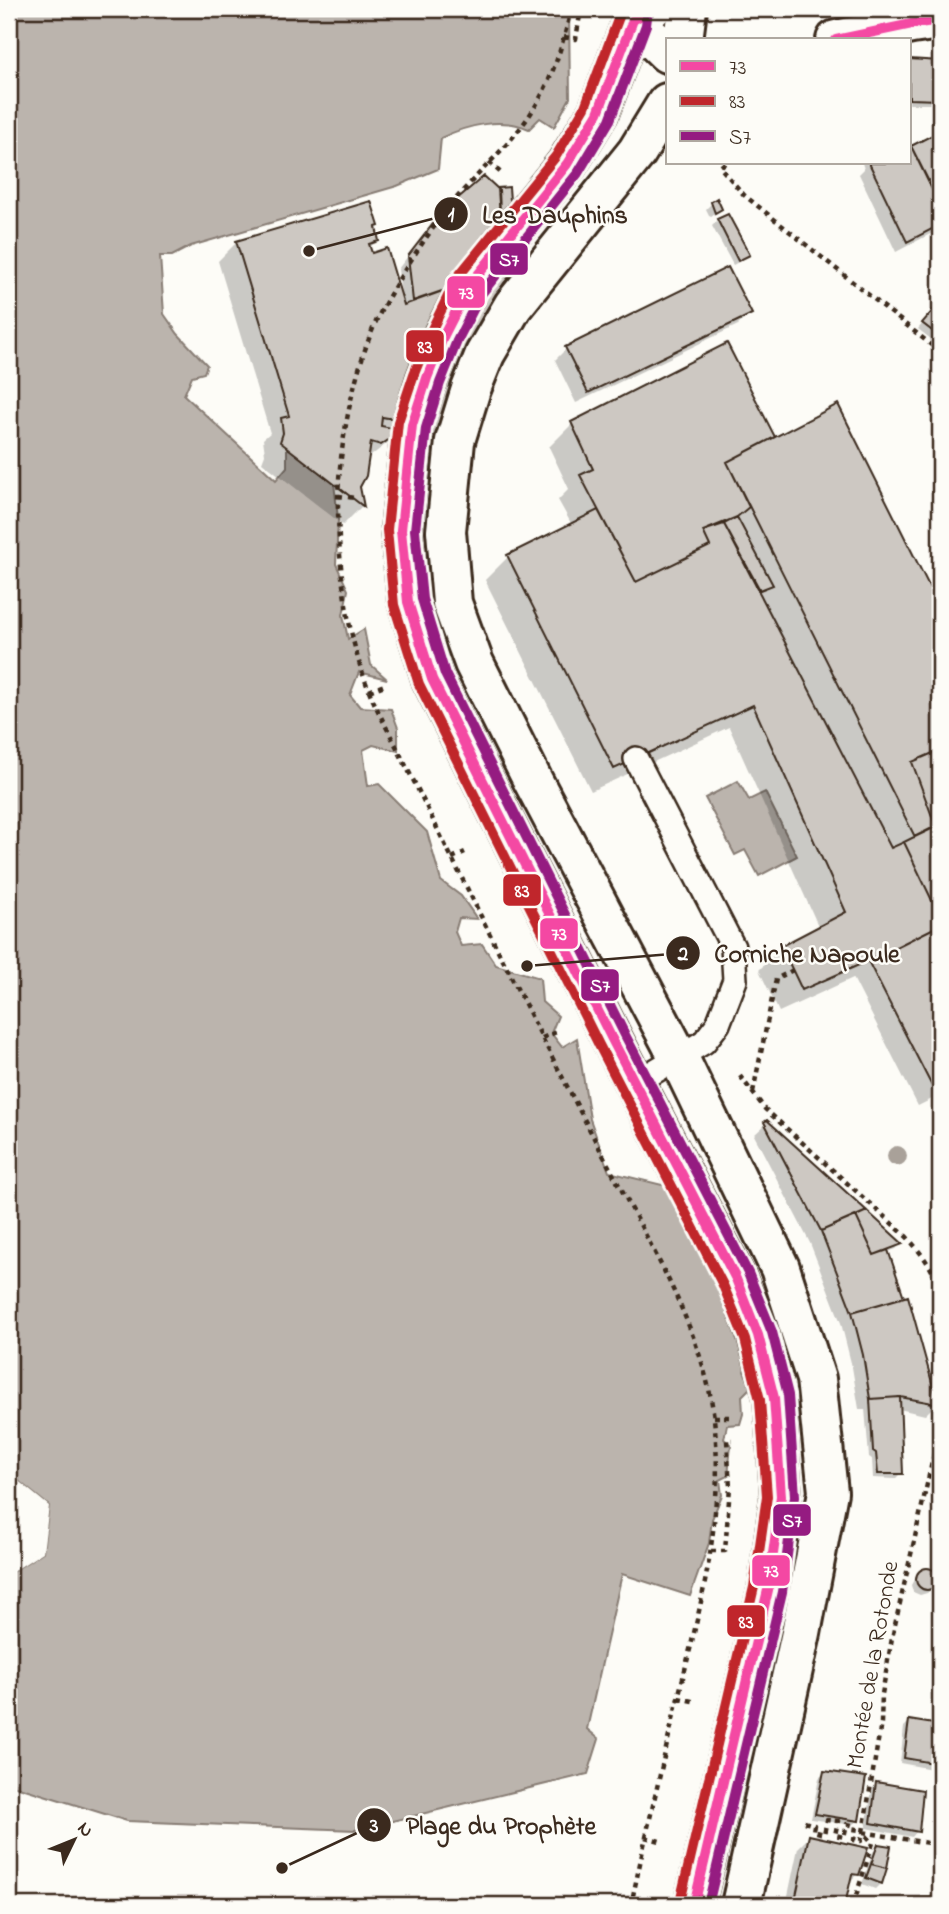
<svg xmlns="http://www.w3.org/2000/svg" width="949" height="1914" font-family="'Indie Flower',sans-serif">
<rect width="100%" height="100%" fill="#fdfcf7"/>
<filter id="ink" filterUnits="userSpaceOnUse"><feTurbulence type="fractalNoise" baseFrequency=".0143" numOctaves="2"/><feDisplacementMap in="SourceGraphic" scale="14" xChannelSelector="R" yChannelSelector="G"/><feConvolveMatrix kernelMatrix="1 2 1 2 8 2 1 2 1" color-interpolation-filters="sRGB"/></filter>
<g filter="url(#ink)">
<path fill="#bbb4ad" stroke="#887d74" stroke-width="2" d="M9,9H569L570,98L554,127L540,118L529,129C501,117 467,125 441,138L438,169L397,186L191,246L172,256H160L164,314L178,334L207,365L204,373L192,376L184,395L276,480L287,467V447L334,483L338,519L336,564L348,590L343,615L348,639L364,629L371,665L387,679L359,672L350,695L360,707L391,709L398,728V751L373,745L363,750L368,786L379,784L427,832L441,881L461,896L477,919L459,918L455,932L461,946L482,944L496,965L540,978L542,1002L558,1016L551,1033L562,1047L577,1038L590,1119L609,1172L695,1193L754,1341L744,1371L751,1387L742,1396L743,1414L740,1424L727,1425L724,1439L731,1445L728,1476L720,1480L722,1495L712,1519L709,1543L690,1596L622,1574L587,1729L599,1739L588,1774L355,1830L127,1821L9,1784V1574L43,1552L49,1506L16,1479L9,1480Z
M738,781L749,800L765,792L797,856L759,876L745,850L735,855L705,798Z"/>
<path fill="#fdfcf7" d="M16,1479L49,1506L43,1552L9,1574V1570L40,1550L45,1507L15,1483L9,1484V1480Z"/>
<path fill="#0003" d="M909,61L940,63V99L935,104H909Z
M937,134L940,140V226L934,232L896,252L859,174L864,169L862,163H909V145L910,148Z
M712,203L720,209L710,217L706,209Z
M444,213L503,282L481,315L437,435L418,454L390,441L367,459L358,487L362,506L343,525L262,462L265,454L263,439L270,433L218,261L237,242L374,228L377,241L369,248L399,293H401L398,269L432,225Z
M718,220L747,255L742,260L733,265L712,226Z
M940,303V346L918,329Z
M750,314L738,325L576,403L555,360L566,349Z
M837,407L940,612V1095L918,1106L853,978L779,1012L759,970L782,947L819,928L729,727L591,791L485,580L508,557L572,525L558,500L569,489L549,447L572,424L775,439Z
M767,1123L900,1244L896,1249L887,1252L903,1299L907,1298L936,1404L925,1415L899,1409L901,1473L895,1479L873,1478L872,1459L869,1457L865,1409H859L852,1367L841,1323L810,1243L754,1135Z
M940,1449V1470L936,1469Z
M929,1570L935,1573L937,1580L933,1588L927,1593L920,1595L913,1592L911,1585L915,1578L921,1572Z
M909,1722L940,1726V1745L937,1763L932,1769L900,1763L904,1727Z
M824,1773L858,1820L852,1825L811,1819L819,1778Z
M877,1784L917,1831L912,1837L866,1828L872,1789Z
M809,1837L857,1874L848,1884L843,1905H786L798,1848Z
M879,1846L881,1883L875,1889L862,1884L873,1852Z"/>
<path fill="#cdc8c2" stroke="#3b2a1e" stroke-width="2" d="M909,59L940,61V100L909,99Z
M938,132L940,136V199L938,200L911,146Z
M909,142L940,206V225L907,242L869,163H909Z
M484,176L499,190L501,235L468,282L413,301L408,256L443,211Z
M509,187L514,255L523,260L504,283L483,316L466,354L439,436L418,433L411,422L382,417L381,426L403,430L381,445L371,442L366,476L360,487L364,507L280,442L283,433L281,418L289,416L236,241L371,201L379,226L376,227L379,241L369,244L372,253L387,248L404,305L468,282L501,235L498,188Z
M717,198L722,209L715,213L711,202Z
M728,214L750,255L738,261L717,219Z
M728,267L752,314L588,393L565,347Z
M935,308L940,313V337L922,323Z
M727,343L775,437L727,462L749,507L737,517L703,531L710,546L636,582L580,475L593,469L571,422Z
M838,404L940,608V750L912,762L936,827L915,837L727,462Z
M598,510L636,582L710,546L703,531L724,524L891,848L904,842L940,917V925L868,961L802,990L781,946L846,912L753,705L614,769L507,555Z
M737,517L773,585L760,590L724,524Z
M940,750V824L936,827L912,762Z
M940,824V917L904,842Z
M940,925V1025L932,1029L940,1045V1089L935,1092L868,961Z
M767,1120L867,1211L821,1231L764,1122Z
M867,1211L903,1244L874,1255L856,1216Z
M856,1216L874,1255L888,1250L904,1297L852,1312L821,1231Z
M908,1296L938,1404L900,1397L870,1399L863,1355L852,1312Z
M900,1397L903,1474H878L876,1453L873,1451L870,1399Z
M916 1579a11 11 0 1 1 22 0a11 11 0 1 1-22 0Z
M909,1720L940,1725L939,1764L904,1758Z
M824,1771L866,1777L859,1821L815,1814Z
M876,1782L923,1790L919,1832L871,1823Z
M809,1835L868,1848L859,1875L852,1874L845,1905H794Z
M878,1844L891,1846L887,1868L871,1864Z
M871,1864L887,1868L882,1884L866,1878Z"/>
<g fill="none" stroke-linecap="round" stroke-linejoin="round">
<g stroke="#3b2a1e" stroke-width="28">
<path id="service" d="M635,1083L704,1042L718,1024L735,980L733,947L636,759"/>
</g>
<g stroke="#3b2a1e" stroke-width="44">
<path id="tertiary" d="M651,9L633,20L667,53
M836,40L912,24L940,20"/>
</g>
<g stroke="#3b2a1e" stroke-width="44">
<path id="secondary" d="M634,9L633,20L598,113L567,164L469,286L444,335L427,378L412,425L401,530L408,602L432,679L612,1039L736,1279L758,1335L774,1398L781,1496L768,1590L694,1905
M683,40L687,9
M667,103L637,152L513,306L485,354L471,389L455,441L446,531L452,603L474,663L532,779L679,1058L780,1268L816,1379L828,1492L801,1633L741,1905"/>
</g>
<path stroke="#3b2a1e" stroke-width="4.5" stroke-dasharray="5 5" stroke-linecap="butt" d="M571,9C562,49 549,90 524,123C502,153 472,178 449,207C426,236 398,278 381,311C355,363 339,443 338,501C338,564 346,635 370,693C379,715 392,737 402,758C424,801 445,845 467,888C514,983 562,1078 612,1172C651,1246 705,1336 714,1419C725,1516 702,1601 679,1694C662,1764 646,1835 631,1905
M564,37L576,39L581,9
M489,162L502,174
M725,163L720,167L744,195L940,352
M338,496L356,498
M369,691L387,684
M452,858L465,852
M542,1038L556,1032
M740,1076L765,1109L907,1237C922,1254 934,1269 940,1291
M753,1092L776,979L793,970
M714,1417H731
M711,1551H725L730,1487L727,1440H732
M678,1698L697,1702
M804,1822L814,1825L813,1831L824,1834L827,1820L838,1821L835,1835L844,1837L847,1824L856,1826L854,1840L861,1841L863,1832L940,1845
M645,1837L664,1842
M853,1905L873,1843L863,1832L881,1723L882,1694L892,1638L940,1427"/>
<use href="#service" stroke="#fdfcf7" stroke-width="23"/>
<use href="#tertiary" stroke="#fdfcf7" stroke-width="38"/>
<use href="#secondary" stroke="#fdfcf7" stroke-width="38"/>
<g stroke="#fdfcf7" stroke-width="16">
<path id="bus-1" d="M651,9L633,20L598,113L567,164L469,286L444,335L427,378L412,425L401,530L408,602L432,679L612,1039L736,1279L758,1335L774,1398L781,1496L768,1590L694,1905
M836,40L912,24L940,20"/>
</g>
<g stroke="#fdfcf7" stroke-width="16">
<path id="bus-2" d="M620,9L619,17L585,107L556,156L457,278L432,329L414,374L398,422L387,530L394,605L419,684L599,1045L723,1285L745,1339L760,1400L767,1496L754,1587L680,1902"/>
</g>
<g stroke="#fdfcf7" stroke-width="16">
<path id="bus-3" d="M648,10L646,25L610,120L578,173L481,294L457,341L440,383L426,428L415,530L422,599L445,674L624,1033L748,1273L772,1332L788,1395L795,1496L782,1592L708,1905"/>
</g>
<use href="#bus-1" stroke="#f448a3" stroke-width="10"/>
<use href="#bus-2" stroke="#c0262c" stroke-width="10"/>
<use href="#bus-3" stroke="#951b81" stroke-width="10"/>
</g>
<circle fill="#a9a199" cx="897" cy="1156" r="10"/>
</g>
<g text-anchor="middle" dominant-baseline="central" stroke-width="5" stroke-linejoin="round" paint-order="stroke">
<g font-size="24" fill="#3b2a1e" stroke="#fdfcf7">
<text transform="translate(874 1665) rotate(-80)">Montée de la Rotonde</text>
</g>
</g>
<path fill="none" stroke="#3b2a1e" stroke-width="2.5" d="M309 251L451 214M527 966L683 953M282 1868L374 1825"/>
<g fill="#3b2a1e" stroke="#fdfcf7" stroke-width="2.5">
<circle cx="309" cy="251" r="7"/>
<circle cx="527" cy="966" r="7"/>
<circle cx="282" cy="1868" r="7"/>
<circle cx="451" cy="214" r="18"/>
<circle cx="683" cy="953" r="18"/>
<circle cx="374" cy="1825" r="18"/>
</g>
<g font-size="21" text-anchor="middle" font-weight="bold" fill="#fff">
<text x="451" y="221">1</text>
<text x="683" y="960">2</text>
<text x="374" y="1832">3</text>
</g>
<g font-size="26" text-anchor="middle" font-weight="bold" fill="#3b2a1e" stroke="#fdfcf7" stroke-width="5" stroke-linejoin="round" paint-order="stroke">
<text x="555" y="223">Les Dauphins</text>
<text x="807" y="962">Corniche Napoule</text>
<text x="501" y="1834">Plage du Prophète</text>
</g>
<g stroke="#fdfcf7" stroke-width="2.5">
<rect x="489" y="242" width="40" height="34" rx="7" fill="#951b81"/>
<rect x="446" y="275" width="40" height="34" rx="7" fill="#f448a3"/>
<rect x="405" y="329" width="40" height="34" rx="7" fill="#c0262c"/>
<rect x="502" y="873" width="40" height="34" rx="7" fill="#c0262c"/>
<rect x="539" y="917" width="40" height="33" rx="7" fill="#f448a3"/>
<rect x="580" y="968" width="40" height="34" rx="7" fill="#951b81"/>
<rect x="772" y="1503" width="40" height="34" rx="7" fill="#951b81"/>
<rect x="751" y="1554" width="40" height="33" rx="7" fill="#f448a3"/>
<rect x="726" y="1604" width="40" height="34" rx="7" fill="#c0262c"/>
</g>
<g font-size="19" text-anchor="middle" font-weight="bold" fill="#fff">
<text x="509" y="266">S7</text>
<text x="466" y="299">73</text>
<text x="425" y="353">83</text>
<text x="522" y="897">83</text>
<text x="559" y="940">73</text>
<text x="600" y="992">S7</text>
<text x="792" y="1527">S7</text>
<text x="771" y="1577">73</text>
<text x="746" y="1628">83</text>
</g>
<rect width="949" height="1914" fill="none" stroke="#fdfcf7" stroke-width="35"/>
<rect x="18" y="18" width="914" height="1879" fill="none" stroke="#3b2a1e" stroke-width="2.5" filter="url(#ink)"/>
<rect x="666" y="38" width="245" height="126" fill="#fdfcf7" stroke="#afa8a0" stroke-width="2"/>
<rect x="680" y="61" width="35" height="10" fill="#f448a3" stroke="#afa8a0" stroke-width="2"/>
<text x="729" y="74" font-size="21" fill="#3b2a1e">73</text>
<rect x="680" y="96" width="35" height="10" fill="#c0262c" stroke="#afa8a0" stroke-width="2"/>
<text x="729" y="108" font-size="21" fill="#3b2a1e">83</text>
<rect x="680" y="131" width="35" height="10" fill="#951b81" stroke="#afa8a0" stroke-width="2"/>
<text x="729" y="144" font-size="21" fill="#3b2a1e">S7</text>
<g transform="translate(74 1840) rotate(47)" stroke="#fdfcf7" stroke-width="5" paint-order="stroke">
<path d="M0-5L12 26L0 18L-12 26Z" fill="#3b2a1e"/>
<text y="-10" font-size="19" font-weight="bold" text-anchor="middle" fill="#3b2a1e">N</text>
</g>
</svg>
